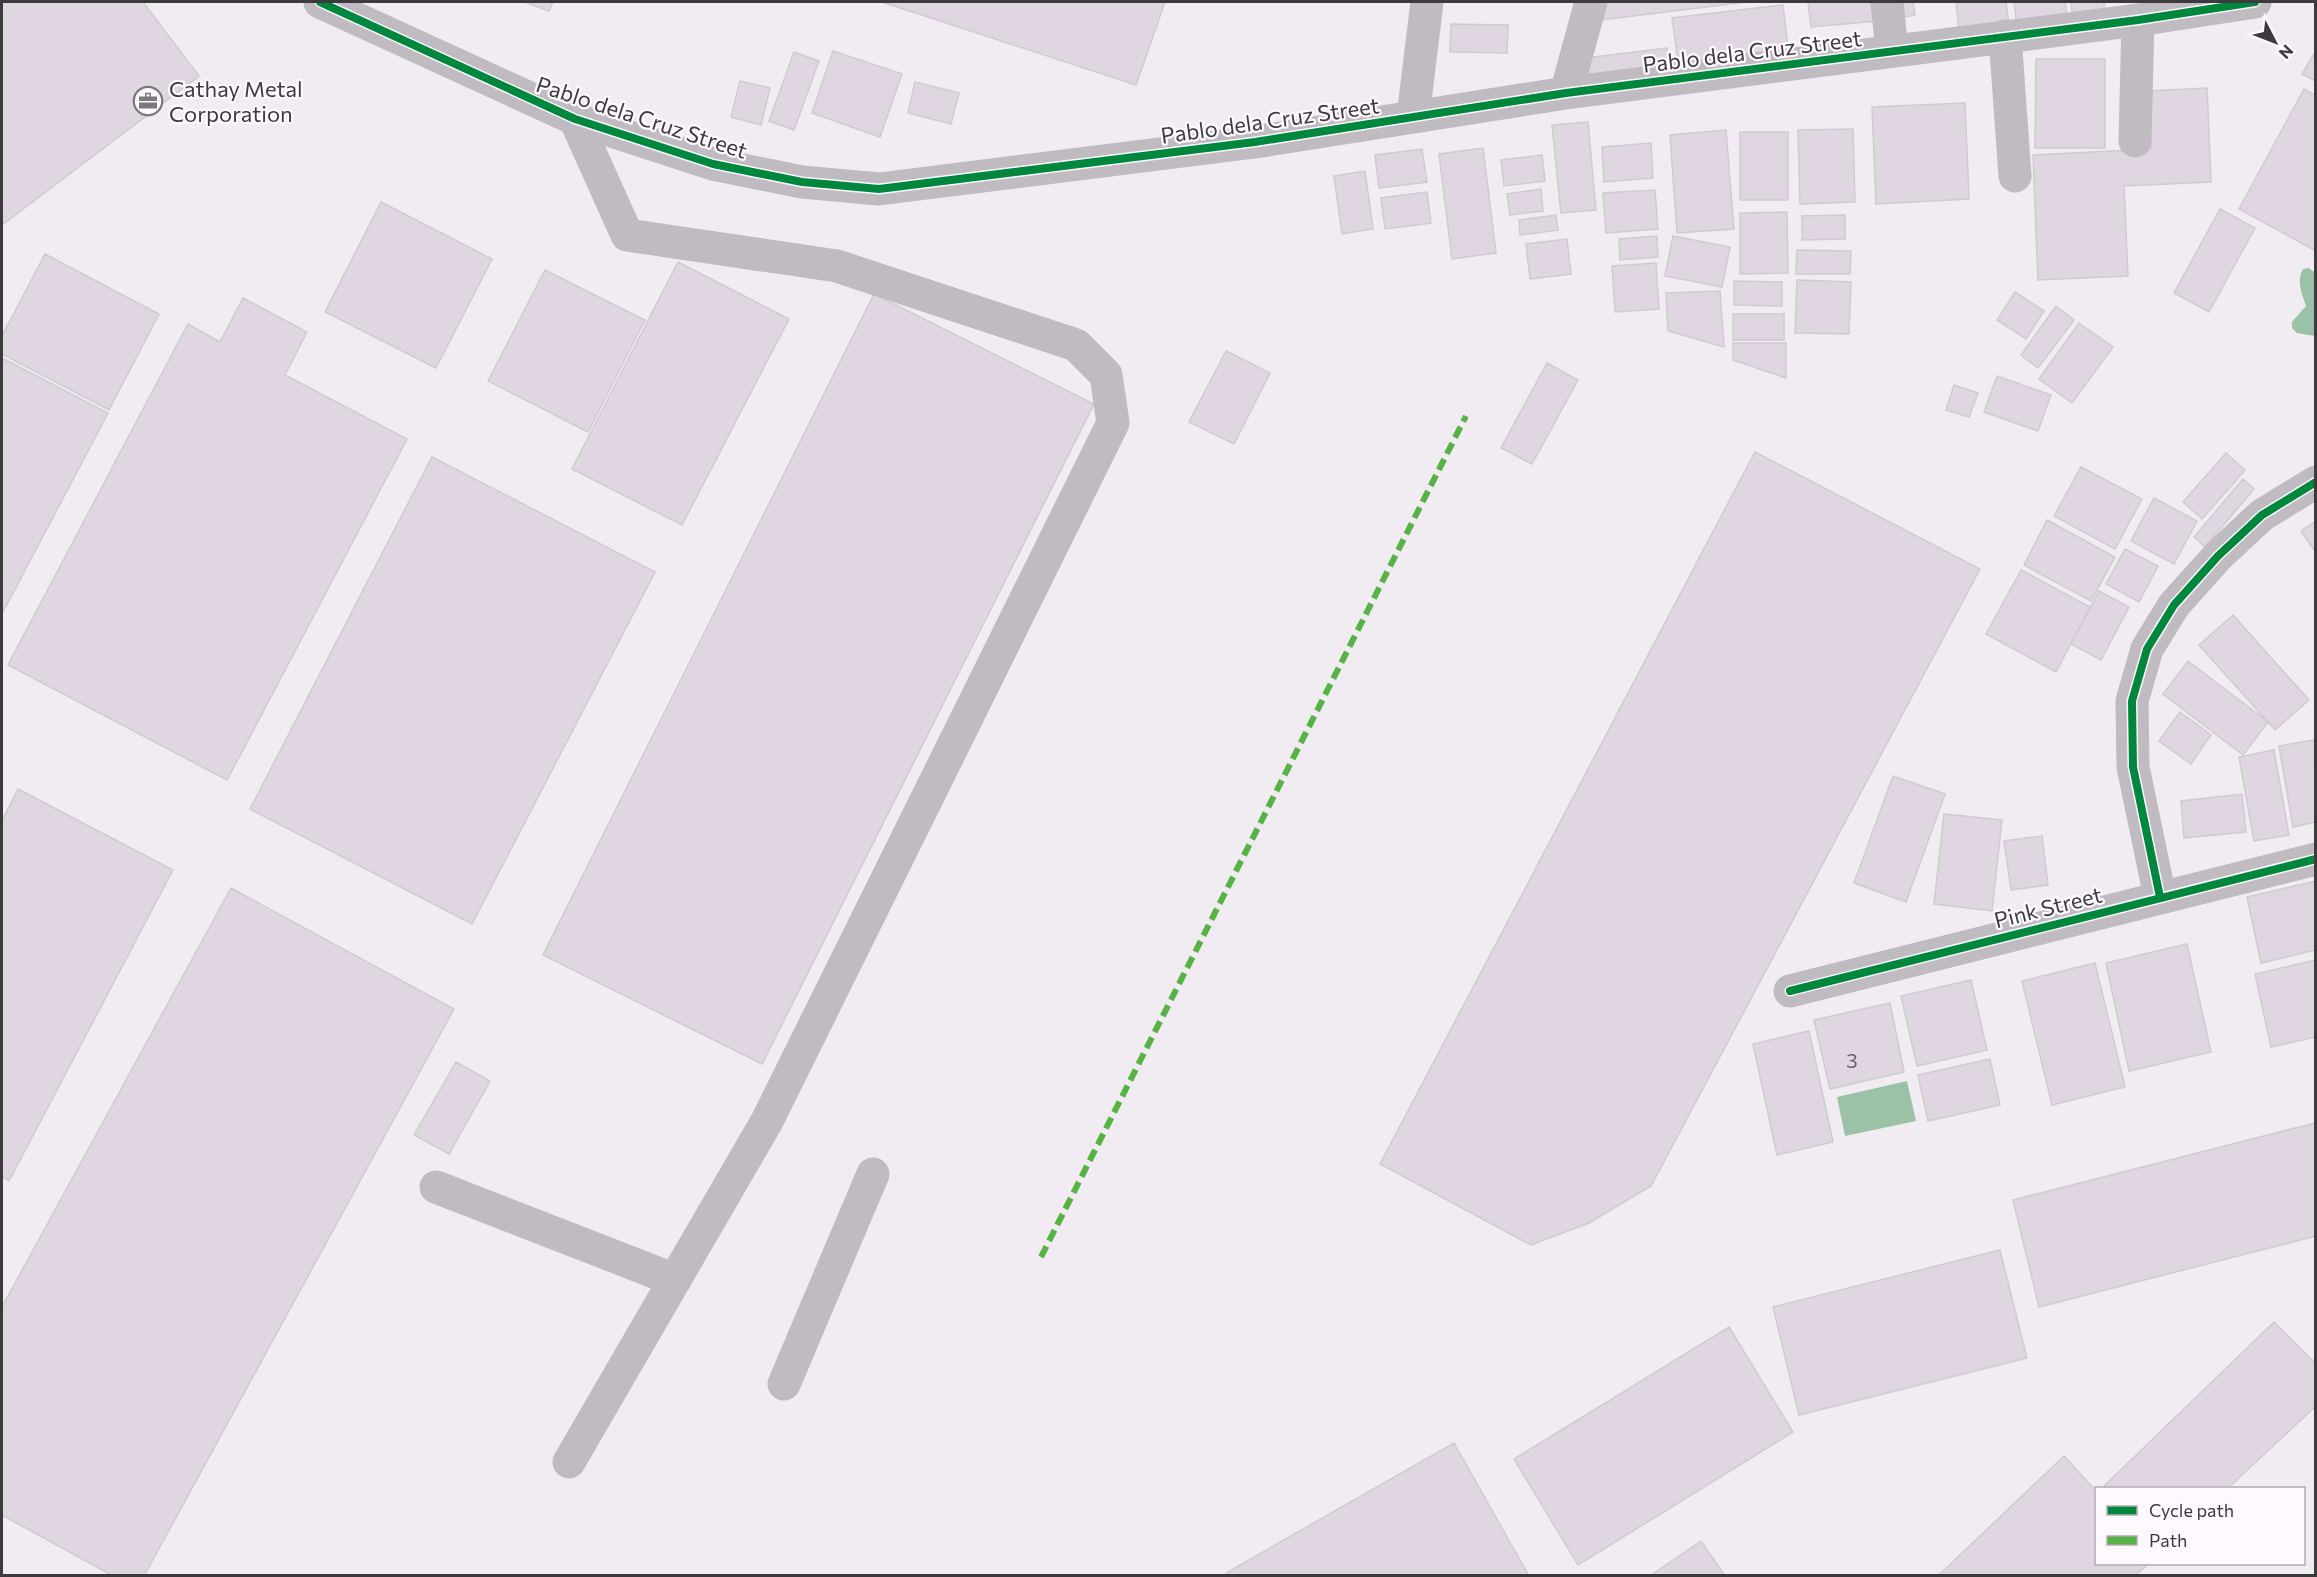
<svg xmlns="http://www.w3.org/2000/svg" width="2317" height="1577" font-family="Commissioner,sans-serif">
<rect width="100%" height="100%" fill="#f0ecf1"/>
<path fill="#9bc1a6" d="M2309,268L2315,273V336L2297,333L2292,328V322L2306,306C2302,293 2296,282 2303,269Z
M1907,1081L1916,1121L1845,1136L1837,1097Z"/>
<path fill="#e0d6e2" stroke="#cecccf" stroke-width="1.5" d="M2,2H143L199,76L2,225Z
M525,2H553L549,11Z
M882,2H1165L1136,85Z
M1594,2H1747L1594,21Z
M1808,2H1875L1877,21L1811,27Z
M1891,2H1913L1915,15L1894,19Z
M1956,2H2006L2009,25L1959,31Z
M2014,2H2065L2068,21L2017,27Z
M2071,2H2105L2102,15L2073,19Z
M1783,5L1789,56L1679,70L1672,18Z
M1451,24L1508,25L1507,53L1450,52Z
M1667,48L1670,69L1589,79L1586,58Z
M2316,50V81L2302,74Z
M833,51L902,74L880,137L812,113Z
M794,52L819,61L794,130L769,121Z
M2036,59H2105V148H2035Z
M740,81L770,88L761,125L731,117Z
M915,82L959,93L951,124L908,113Z
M2207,88L2211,182L2124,186L2128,276L2038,280L2033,155L2151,149L2148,91Z
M2304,89L2316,96V251L2239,209Z
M1965,103L1969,199L1876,204L1872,107Z
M1588,122L1596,210L1561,213L1552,125Z
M1853,129L1855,202L1800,204L1798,130Z
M1726,130L1734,229L1677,233L1670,135Z
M1740,132H1788V200H1740Z
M1651,143L1653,178L1604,182L1602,147Z
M1483,148L1496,253L1452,259L1439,154Z
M1422,149L1427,182L1379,188L1375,155Z
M1542,155L1545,181L1504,186L1501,160Z
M1365,171L1373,229L1342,234L1334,176Z
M1541,189L1543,211L1510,215L1507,194Z
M1655,190L1658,229L1606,233L1603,193Z
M1427,192L1431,223L1385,229L1381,198Z
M381,202L492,259L436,368L325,312Z
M2220,209L2255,228L2209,312L2174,293Z
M1787,212L1788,273L1740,274V213Z
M1556,215L1558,230L1520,235L1519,220Z
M1845,215V239L1802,240V216Z
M1657,236L1658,257L1620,260L1619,239Z
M1673,236L1730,247L1722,287L1665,276Z
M1567,239L1571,274L1530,279L1526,244Z
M1797,250L1851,251L1850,274H1796Z
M45,254L159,314L109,410L2,354V336Z
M678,262L789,319L682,525L572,469Z
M1656,263L1659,309L1615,312L1612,266Z
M545,270L645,320L588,432L488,381Z
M1797,280L1851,282L1849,334L1795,333Z
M1734,281L1782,282V306L1734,305Z
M1720,291L1724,347L1668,331L1666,293Z
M2015,292L2044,311L2026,339L1997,320Z
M874,294L1094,404L762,1064L543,955Z
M243,298L307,332L285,375L407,439L227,780L8,665L188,324L220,342Z
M2056,306L2074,320L2038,368L2021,355Z
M1733,314H1784V340H1733Z
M2079,323L2113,347L2072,403L2039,379Z
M1733,343H1786V378L1733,360Z
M1226,351L1270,373L1234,444L1189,422Z
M2,358L108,413L2,614Z
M1547,363L1578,380L1532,464L1501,448Z
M1997,376L2051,395L2038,431L1984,412Z
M1954,385L1978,393L1969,417L1946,410Z
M1755,452L1980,569L1651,1186L1589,1223L1531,1245L1380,1164Z
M2226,453L2245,470L2202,519L2183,502Z
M432,457L655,572L472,924L250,809Z
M2081,467L2142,499L2115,549L2054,516Z
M2243,479L2254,489L2205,547L2194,537Z
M2154,498L2197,521L2174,564L2131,541Z
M2047,520L2115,557L2091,601L2024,565Z
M2316,521V553L2301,531Z
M2125,549L2158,566L2139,602L2106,584Z
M2021,570L2090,607L2056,672L1986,634Z
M2099,591L2129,607L2101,660L2071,644Z
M2233,615L2309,700L2275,730L2199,645Z
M2188,661L2268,722L2243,755L2163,694Z
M2180,712L2211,735L2191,764L2159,741Z
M2314,740L2316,822L2293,827L2279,746Z
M2274,750L2289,835L2254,841L2239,757Z
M1893,776L1945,794L1906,902L1854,883Z
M18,789L173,870L9,1181L2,1177V821Z
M2242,794L2246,832L2184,838L2181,801Z
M1944,814L2002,820L1992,911L1934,904Z
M2042,836L2048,885L2011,890L2004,841Z
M2316,881V950L2261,963L2247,897Z
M231,888L454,1009L144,1576H113L2,1515V1307Z
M2187,944L2211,1052L2129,1071L2106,963Z
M2316,960V1037L2271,1047L2255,974Z
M2095,963L2125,1087L2052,1105L2022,981Z
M1971,980L1987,1050L1917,1066L1901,996Z
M1890,1003L1904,1072L1830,1089L1814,1020Z
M1809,1031L1833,1142L1777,1155L1753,1044Z
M1990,1059L2000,1105L1928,1121L1918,1075Z
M456,1062L490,1081L449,1154L414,1135Z
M2315,1123L2316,1236L2039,1307L2013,1200Z
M2000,1250L2027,1358L1799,1415L1773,1307Z
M2274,1322L2316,1364V1406L2228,1488H2102Z
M1729,1327L1793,1432L1578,1565L1514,1459Z
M1454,1443L1529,1576H1227L1226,1573Z
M2064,1456L2096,1491V1564H2148L2135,1576H1938Z
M1701,1541L1725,1576H1650Z"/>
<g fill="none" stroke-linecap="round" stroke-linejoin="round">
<path stroke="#c0bac1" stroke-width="33" d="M320,2L575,119L713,164L802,182L879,189L1255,142L1566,93L2138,20L2255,2
M1887,2L1892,51
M2005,36L2015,176
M1566,93L1591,2
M1413,117L1427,2
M2135,141L2138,20
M2160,897L2133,767L2132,701L2147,649L2174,605L2218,556L2262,515L2316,482
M1790,991L2316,859
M436,1187L675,1280
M784,1384L873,1174
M569,1462L767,1121L1113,423L1106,375L1076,345L837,266L627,235L575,119"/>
<path stroke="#57b346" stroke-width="6" stroke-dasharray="12 6" stroke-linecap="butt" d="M1041,1257L1466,416"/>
<g stroke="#fef9ff" stroke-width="11">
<path id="cycleway" d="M320,2L575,119L713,164L802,182L879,189L1255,142L1566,93L2138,20L2255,2
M2160,897L2133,767L2132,701L2147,649L2174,605L2218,556L2262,515L2316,482
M1790,991L2316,859"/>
</g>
<use href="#cycleway" stroke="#00873e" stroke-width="8"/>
</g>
<defs>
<g id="office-ring" transform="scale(1.5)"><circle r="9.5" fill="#fef9ff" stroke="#7b787c" stroke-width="1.5"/><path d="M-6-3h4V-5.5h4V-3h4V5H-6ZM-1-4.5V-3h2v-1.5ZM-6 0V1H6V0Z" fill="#7b787c"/></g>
</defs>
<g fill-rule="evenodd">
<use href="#office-ring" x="148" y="101"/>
</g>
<g text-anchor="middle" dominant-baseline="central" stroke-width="4.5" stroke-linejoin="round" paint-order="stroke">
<g font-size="20" fill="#666267">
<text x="1852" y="1060">3</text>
</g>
<g font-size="22" fill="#3c3a3d" stroke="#fef9ff">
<text transform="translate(1752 51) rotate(-7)">Pablo dela Cruz Street</text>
<text transform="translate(642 117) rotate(18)">Pablo dela Cruz Street</text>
<text transform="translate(1270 120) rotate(-8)">Pablo dela Cruz Street</text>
<text transform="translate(2048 907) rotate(-14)">Pink Street</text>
</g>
<g font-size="22" fill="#3c3a3d" stroke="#fef9ff" text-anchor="start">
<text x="169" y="88">Cathay Metal<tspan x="169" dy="25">Corporation</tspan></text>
</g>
</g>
<rect width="2317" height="1577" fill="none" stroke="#3c3a3d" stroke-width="6"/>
<rect x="2095" y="1487" width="210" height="78" fill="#fef9ff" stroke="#b0adb1" stroke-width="1.5"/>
<rect x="2107" y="1506" width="30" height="9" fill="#00873e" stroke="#b0adb1" stroke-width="1.5"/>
<text x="2149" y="1517" font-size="18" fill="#3c3a3d">Cycle path</text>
<rect x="2107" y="1536" width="30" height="9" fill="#57b346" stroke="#b0adb1" stroke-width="1.5"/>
<text x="2149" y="1547" font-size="18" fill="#3c3a3d">Path</text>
<g transform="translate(2275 42) rotate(132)" stroke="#fef9ff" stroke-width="4.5" paint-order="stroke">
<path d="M0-4.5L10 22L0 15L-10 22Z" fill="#3c3a3d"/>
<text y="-9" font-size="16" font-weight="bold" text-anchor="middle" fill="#3c3a3d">N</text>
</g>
</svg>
